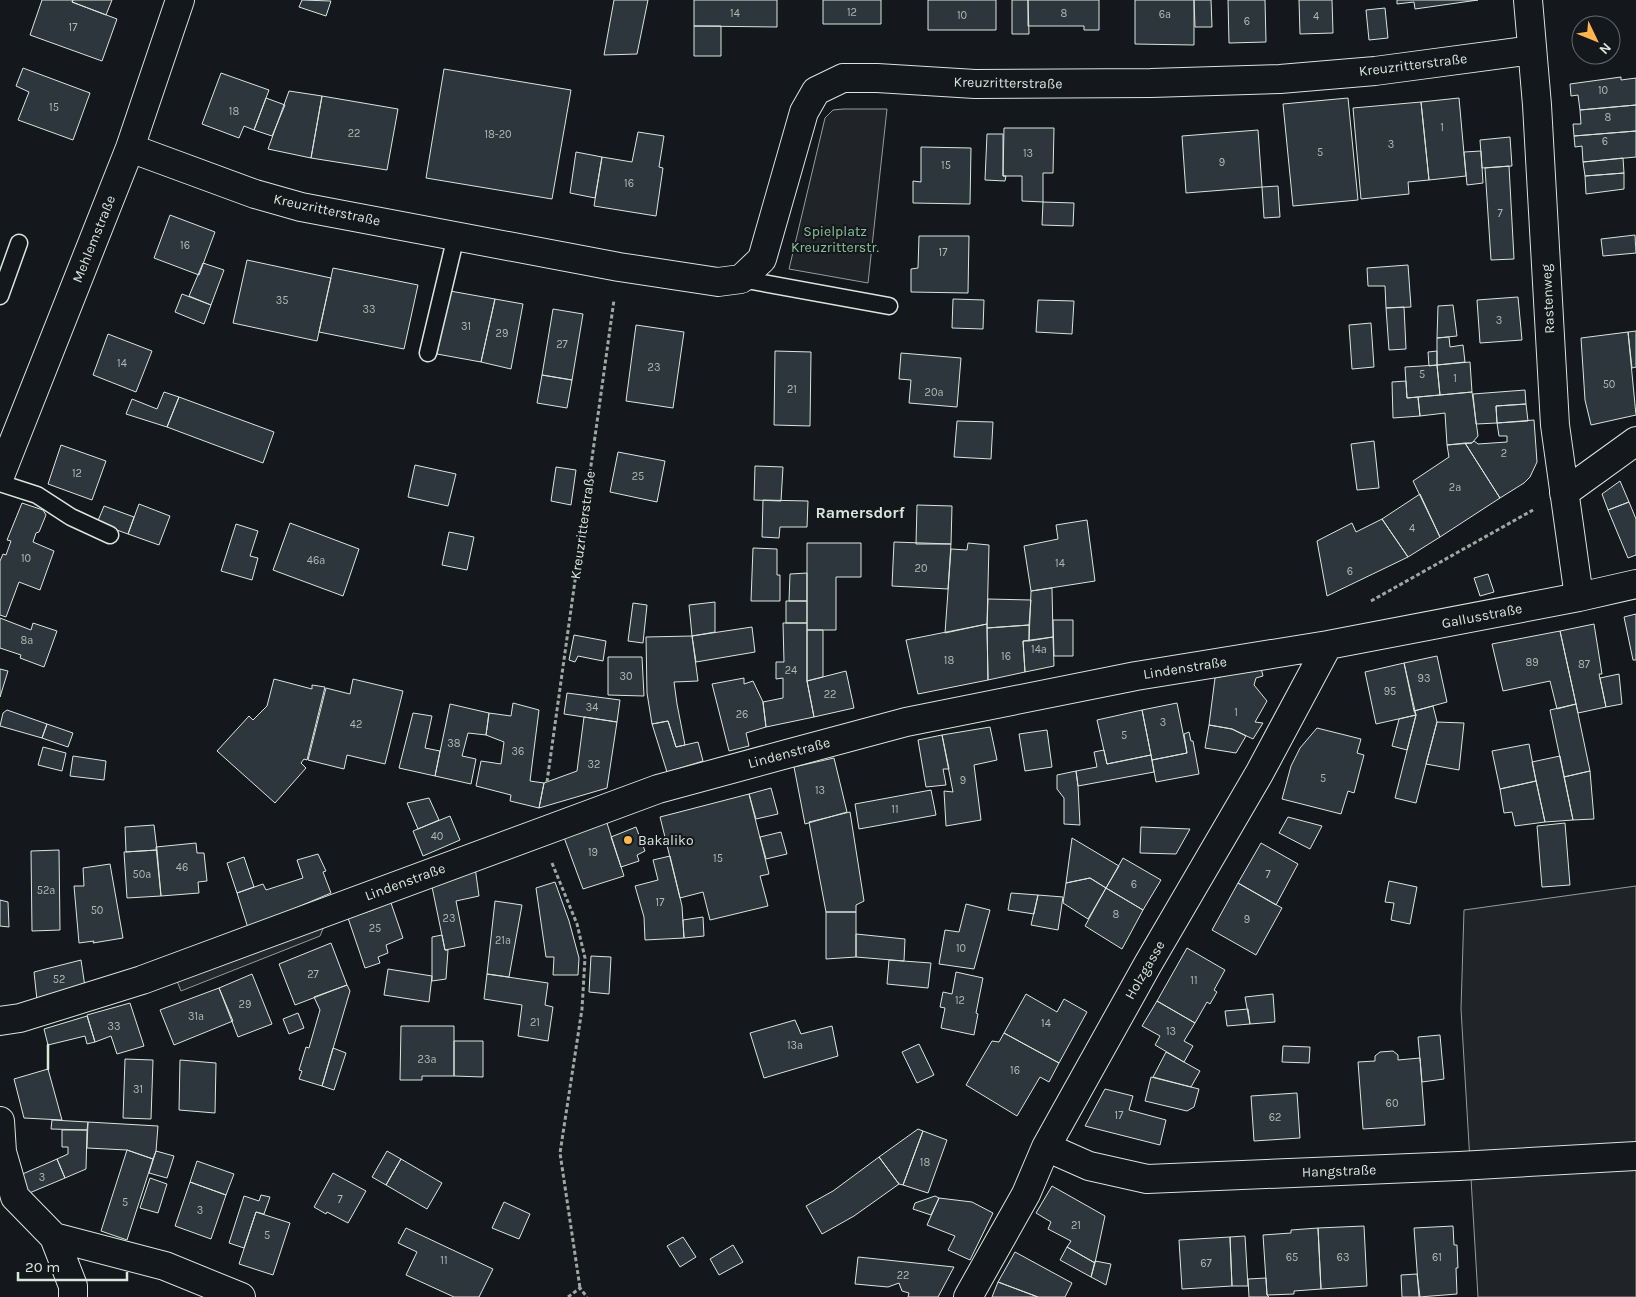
<svg xmlns="http://www.w3.org/2000/svg" width="1636" height="1297" font-family="Karla,sans-serif">
<rect width="100%" height="100%" fill="#14181c"/>
<path fill="#202428" stroke="#939e99" d="M843,109H887L868,283L789,269L825,118L833,110Z
M1636,886V1297H1478L1461,1009L1464,910Z"/>
<path fill="#24282b" stroke="#939e99" d="M325,924L320,936L181,991L177,981Z"/>
<path fill="#2c363c" stroke="#d8e6dc" d="M42,0H73L72,2L117,19L102,61L30,35Z
M73,0H112L106,15L72,2Z
M302,0L331,1L326,16L299,7Z
M614,0H648L637,54L604,55Z
M694,0H777V27L694,26Z
M823,0H881V24H823Z
M928,0H996V30H928Z
M1012,0H1028L1029,34H1012Z
M1028,0H1099V30H1084V26H1028Z
M1135,0H1194V45L1135,44Z
M1194,0H1211L1212,27H1195Z
M1228,0H1265L1266,42L1229,43Z
M1299,0H1332L1333,33L1300,34Z
M1397,0H1478L1415,9L1414,2L1397,4Z
M1385,8L1388,38L1369,40L1366,10Z
M694,26H721V56H694Z
M23,68L90,93L73,140L18,120L29,92L16,86Z
M444,69L571,90L552,199L426,178Z
M221,73L269,90L254,130L244,126L239,138L202,124Z
M1621,77V80L1636,78V105L1580,110L1578,95L1571,96L1570,84Z
M289,91L322,96L311,158L268,149Z
M322,96L398,109L387,170L311,158Z
M266,98L285,105L272,136L254,130Z
M1348,98L1358,200L1293,206L1283,104Z
M1459,98L1466,176L1429,180L1421,102Z
M1421,102L1429,180L1408,182L1409,194L1361,199L1353,108Z
M1636,105V131L1574,136L1573,124H1581L1580,110Z
M1004,128H1054L1053,173H1043V202L1022,201V176H1003Z
M1258,130L1262,187L1186,193L1182,136Z
M1636,131V157L1583,162L1582,146L1575,147L1574,136Z
M638,132L664,136L659,167L663,168L656,216L594,206L602,157L632,162Z
M987,134H1003V176H1006L1005,181L985,180Z
M1510,137L1512,166L1482,168L1480,140Z
M921,147L971,148L970,204L913,203V181L921,182Z
M1481,151L1483,183L1467,185L1464,152Z
M576,152L602,157L595,198L570,193Z
M1623,158L1624,173L1585,176L1583,162Z
M1509,166L1514,259L1491,260L1485,168Z
M1624,173V189L1586,194L1585,176Z
M1278,186L1280,217L1264,218L1262,187Z
M1043,202L1074,203L1073,226L1042,225Z
M170,215L215,232L199,275L154,258Z
M1635,235L1636,253L1603,256L1601,239Z
M919,236H969L968,293L911,292V269L918,268Z
M247,260L331,278L317,341L233,323Z
M203,263L224,270L211,305L189,296Z
M1408,265L1411,307L1386,308L1385,286H1368L1367,268Z
M333,268L418,285L404,349L319,332Z
M450,291L495,299L481,362L437,354Z
M182,294L211,305L204,324L175,312Z
M1518,297L1522,340L1480,343L1477,300Z
M495,299L523,304L511,369L481,362Z
M953,299L984,300L983,329L952,328Z
M1038,300L1074,301L1072,334L1036,332Z
M1453,305L1457,336L1437,338L1438,306Z
M1404,307L1406,349L1389,350L1386,308Z
M553,309L583,314L572,380L542,375Z
M1371,323L1374,367L1352,369L1349,325Z
M636,325L684,332L673,408L626,401Z
M1636,331V367L1632,368L1628,332Z
M1628,332L1636,415L1591,425L1585,400L1581,338Z
M108,334L152,351L136,392L93,375Z
M1449,337L1450,347L1463,345L1465,362L1437,365V338Z
M775,351L811,352L810,426L774,425Z
M1437,351V365L1429,366L1428,352Z
M901,353L961,358L957,407L909,403L911,380L899,379Z
M1470,362L1472,392L1440,395L1437,365Z
M1437,365L1440,395L1407,398L1405,367Z
M542,375L572,380L567,408L537,403Z
M1406,381L1407,398L1418,397L1420,416L1393,418L1392,382Z
M1525,390L1526,404L1496,406L1497,423L1476,424L1473,394Z
M164,392L179,397L167,427L126,414L132,399L157,409Z
M1472,392L1478,436L1472,443L1447,445L1445,413L1420,416L1418,397Z
M179,397L274,432L263,463L167,427Z
M1526,404L1528,421L1497,423L1496,406Z
M1534,420L1537,462L1530,477L1524,483L1500,498L1465,443H1472L1474,441L1478,444L1507,442V436H1499L1497,423Z
M957,421L993,422L991,459L954,457Z
M1374,441L1379,488L1357,490L1351,444Z
M1465,443L1500,498L1440,537L1413,481L1449,457L1447,445Z
M61,445L106,461L92,500L48,484Z
M618,452L665,461L657,502L610,492Z
M415,465L456,474L448,506L408,497Z
M755,466L783,467L781,501L754,500Z
M556,467L576,470L571,505L551,501Z
M1620,481L1629,502L1608,510L1602,494Z
M1420,494L1440,537L1408,557L1382,519Z
M763,500L808,501L807,527H780L779,538L762,537Z
M1629,502L1636,519V555L1628,558L1608,510Z
M22,503L43,510L46,515L39,532L36,533L33,542L54,551L40,590L19,582L6,617L0,615V561L3,554L6,555L11,541L7,540Z
M139,504L170,516L159,545L128,534Z
M917,505L952,506L951,544H916Z
M104,506L134,517L128,534L97,523Z
M1382,519L1408,557L1327,596L1317,541L1352,523L1356,532Z
M1087,520L1095,581L1031,591L1024,546L1058,539L1056,525Z
M290,523L359,549L343,596L273,570Z
M236,524L258,531L250,556L258,558L252,580L221,571Z
M449,532L474,537L467,570L442,565Z
M894,542L951,544L948,589L892,586Z
M807,543H861V577H836V630H807Z
M968,543L989,545L987,624L945,633L951,549L967,550Z
M753,548L777,549V575H780V601H751Z
M807,573V601H789L790,574Z
M1488,574L1494,592L1480,596L1474,578Z
M1052,588L1053,637L1029,641L1031,591Z
M988,599L1031,600L1029,625L987,628Z
M786,601H807V623H786Z
M715,602V632L692,636L689,605Z
M633,603L647,605L643,643L628,641Z
M1636,614V660H1633L1624,617Z
M0,618L31,630L33,623L57,631L44,667L20,658L21,655L0,648Z
M1053,620H1073V656H1054Z
M783,623H807V681L814,717L766,727L763,702L783,698V678L776,679V662H784Z
M987,624L988,680L918,694L906,640Z
M1594,624L1602,674H1599L1606,707L1578,713L1560,631Z
M1029,625V641H1023L1025,672L988,680L987,628Z
M752,627L755,652L696,662L692,636Z
M807,630H823V677L807,681Z
M1560,631L1576,704L1557,709L1550,681L1503,691L1492,644Z
M574,635L606,641L603,661L578,656L575,662L569,660Z
M692,636L698,681L674,682L677,704L685,745L676,747L668,721L652,724L647,693L646,637Z
M1053,637L1054,666L1025,672L1023,641Z
M1437,656L1447,702L1414,711L1404,663Z
M608,657H642L644,696L608,695Z
M1404,663L1416,715L1376,724L1365,672Z
M1261,668L1263,676L1256,678L1254,685L1267,701L1255,722L1263,723L1253,739L1232,729L1209,725L1215,678Z
M0,669L8,671L0,697Z
M846,671L854,708L814,717L807,681Z
M1619,674L1622,704L1606,707L1600,678Z
M744,678V684L753,681L763,702L766,727L746,733L749,746L729,751L712,684Z
M274,679L312,689V685L325,687L307,760L304,759L301,763L306,768L275,803L217,751L249,716L253,720L267,706Z
M353,679L403,691L385,764L347,755L344,769L308,760L326,688L350,694Z
M567,693L620,700L617,722L564,714Z
M513,703L539,710L530,781L544,783L539,808L510,801L511,795L476,786L481,761L501,764L504,742L486,735L489,713L511,716Z
M1177,703L1187,753L1152,760L1142,710Z
M450,704L489,713L486,735L468,733L462,756L476,759L471,784L435,776Z
M1576,704L1590,771L1564,777L1550,710Z
M1433,706L1437,722L1416,803L1395,798L1416,715L1414,711Z
M7,710L47,724L42,738L0,726L3,713Z
M1142,710L1151,755L1107,764L1097,720Z
M413,713L432,716L425,748L440,751L435,776L399,768Z
M1416,715L1407,750L1392,746L1399,719Z
M584,717L617,722L607,788L539,808L544,783L577,771Z
M668,721L676,747L698,742L703,761L667,772L652,724Z
M1437,722L1464,723L1459,770L1426,764Z
M47,724L73,733L68,747L42,738Z
M1209,725L1232,729L1246,736L1236,753L1205,748Z
M990,727L997,760L974,765L981,820L946,826L944,791L953,792L942,735Z
M1317,728L1361,739L1357,753L1364,755L1354,793L1348,791L1341,814L1282,799L1291,766L1300,748Z
M1047,730L1052,767L1025,771L1019,734Z
M1189,732L1191,741H1193L1199,774L1156,782L1152,760L1187,753L1184,734Z
M942,735L949,769H943L946,785L926,787L918,740Z
M1529,744L1536,781L1500,789L1492,751Z
M43,747L66,753L62,771L38,765Z
M1104,750L1107,764L1151,755L1154,772L1078,786L1076,771L1097,767L1094,752Z
M73,756L106,761L104,780L70,776Z
M1560,756L1573,820L1545,822L1532,762Z
M834,758L847,812L805,824L794,767Z
M1076,771L1078,786L1080,825L1064,824V798L1057,789V775Z
M1590,771L1594,819L1573,820L1564,777Z
M1536,781L1545,822L1515,826L1512,812L1504,813L1500,789Z
M771,788L778,814L756,819L749,794Z
M931,790L936,815L859,829L855,804Z
M749,794L769,874L760,876L768,906L710,920L703,892L680,898L660,817Z
M429,798L439,820L418,829L407,803Z
M850,812L864,901L856,905V912H826L809,822Z
M450,816L460,840L423,856L413,831Z
M605,817L624,876L583,889L562,832Z
M1288,817L1322,826L1310,849L1279,833Z
M1565,823L1570,885L1542,887L1537,826Z
M154,825L157,850L126,852L125,827Z
M636,827L645,851L637,855L639,861L621,867L611,837Z
M1141,827L1190,829L1176,854L1140,853Z
M781,832L787,854L766,859L760,837Z
M1072,838L1119,866L1106,888L1090,878L1066,883Z
M196,843L197,853H204L207,881L198,882L199,893L161,896L156,847Z
M1261,843L1298,864L1276,905L1238,883Z
M59,850L60,930L32,931L31,851Z
M157,850L161,896L127,898L124,852Z
M318,854L326,871L323,872L331,893L248,928L237,893L263,884L266,890L303,878L297,860Z
M670,856L682,906L684,938L645,940L644,917L635,886L658,880L653,860Z
M244,857L254,887L237,893L227,863Z
M1123,858L1161,880L1143,910L1106,888Z
M110,864L123,938L93,943L94,941L79,943L74,886H84L83,868Z
M475,867L479,896L456,901L465,946L445,950L431,882Z
M1090,878L1106,888L1088,919L1063,903L1066,883Z
M1389,881L1417,887L1410,924L1391,920L1394,903L1385,902Z
M555,882L569,921L579,958L578,975H553L554,957H546L536,888Z
M1238,883L1282,908L1256,955L1212,930Z
M1106,888L1143,910L1122,949L1085,926Z
M1011,893L1038,895L1034,914L1008,910Z
M1038,895L1063,897L1058,930L1031,925Z
M0,900L8,902L9,927L0,926Z
M390,900L403,938L386,945L388,953L378,957L380,963L365,968L348,918L373,910Z
M495,901L522,905L509,977L487,974Z
M966,904L990,910L974,969L939,964L945,930L959,932Z
M826,912H856V957L826,959Z
M703,917L704,936L684,938L683,920Z
M856,934L905,939L904,961L856,957Z
M442,935L445,950H448L446,979L432,981V937Z
M331,943L347,985L295,1005L279,964Z
M1187,948L1225,970L1214,990L1217,992L1210,1004L1207,1002L1195,1023L1157,1001Z
M591,956L611,957L609,994L589,992Z
M81,960L85,987L37,1000L34,972Z
M889,960L931,963L928,988L887,984Z
M388,969L432,976L429,1002L384,995Z
M956,972L983,978L976,1013L978,1014L974,1035L941,1028L945,1008L940,1007L943,992L952,994Z
M252,974L272,1024L238,1037L219,988Z
M487,974L548,983L545,1005L553,1007L548,1041L518,1036L522,1005L484,999Z
M347,985L350,991L322,1086L299,1079L302,1071L299,1070L306,1047L309,1048L320,1010L314,997Z
M219,988L233,1021L174,1045L160,1010Z
M1026,994L1057,1012L1064,999L1087,1012L1059,1063L1004,1033Z
M1273,994L1275,1022L1250,1024L1245,997Z
M1157,1001L1195,1023L1184,1041L1193,1046L1184,1062L1155,1045L1160,1036L1142,1026Z
M130,1003L144,1046L117,1054L111,1036L95,1042L87,1015Z
M1248,1009L1250,1024L1227,1026L1225,1011Z
M298,1013L304,1028L289,1034L283,1019Z
M87,1016L95,1042L87,1044L85,1036L48,1045L44,1029Z
M795,1020L801,1034L832,1026L838,1056L764,1078L750,1033Z
M401,1026H454V1076H422V1080H400Z
M1004,1033L1059,1063L1049,1082L1040,1077L1017,1116L966,1085L992,1041L999,1042Z
M1440,1035L1444,1079L1422,1082L1418,1037Z
M454,1041H483V1077L454,1076Z
M919,1044L934,1075L917,1083L902,1052Z
M1283,1046L1310,1047L1309,1063L1282,1062Z
M333,1048L346,1053L334,1090L322,1086Z
M1393,1051L1398,1055V1060L1420,1058L1425,1125L1363,1129L1358,1062L1375,1061V1056L1380,1052Z
M1166,1052L1200,1071L1191,1087L1153,1077Z
M125,1059L153,1060L151,1119L123,1118Z
M180,1060L216,1063L215,1113L179,1110Z
M48,1069L62,1120L24,1118L14,1079Z
M1151,1077L1199,1089L1194,1107L1187,1111L1145,1101Z
M1105,1089L1133,1096L1129,1110L1166,1120L1160,1145L1085,1126Z
M1297,1093L1300,1138L1254,1141L1251,1096Z
M52,1120L88,1122L87,1130L51,1129Z
M88,1122L158,1126L156,1151L153,1159L127,1150L87,1148Z
M918,1129L923,1131L903,1185L899,1184L879,1157Z
M62,1130H87L86,1169L65,1178L57,1159L68,1154V1147H62Z
M923,1131L947,1140L928,1193L903,1185Z
M127,1150L153,1159L127,1240L101,1231Z
M156,1151L174,1156L167,1178L149,1173Z
M387,1151L401,1159L386,1185L372,1177Z
M879,1157L899,1184L854,1216L822,1234L806,1206L833,1191Z
M57,1159L65,1178L27,1194L18,1176Z
M401,1159L442,1183L427,1209L386,1185Z
M197,1161L234,1174L226,1195L190,1182Z
M333,1173L366,1191L348,1223L327,1212L326,1214L314,1207Z
M150,1178L167,1184L158,1213L140,1208Z
M190,1182L226,1195L211,1239L175,1226Z
M1052,1186L1105,1216L1095,1263L1067,1247L1071,1241L1048,1229L1051,1222L1036,1213Z
M261,1195L270,1197L264,1214L256,1212L244,1248L229,1243L244,1196L259,1201Z
M935,1196L939,1198L931,1215L913,1209L915,1203Z
M939,1198L972,1202L993,1213L970,1260L948,1250L955,1236L927,1225Z
M504,1202L530,1214L519,1239L492,1228Z
M256,1212L290,1223L273,1275L239,1264Z
M1364,1226L1367,1286L1321,1289L1318,1228Z
M1453,1226L1454,1245H1457L1458,1268H1456L1457,1294L1419,1297L1414,1228Z
M406,1228L493,1269L479,1297H454L406,1275L417,1252L398,1243Z
M1318,1228L1321,1289L1294,1291V1294L1267,1295L1263,1235L1291,1233V1230Z
M1245,1236L1248,1286H1232L1230,1237Z
M683,1237L696,1257L680,1267L667,1246Z
M1230,1237L1232,1286L1182,1289L1179,1240Z
M733,1245L743,1262L719,1275L710,1259Z
M1067,1247L1095,1263L1091,1277L1060,1260Z
M1015,1252L1072,1283L1065,1297H1038L998,1282Z
M858,1257L954,1267L938,1297H908L909,1293L902,1291L899,1283L888,1287L855,1284Z
M1095,1261L1111,1264L1106,1285L1091,1277Z
M1417,1274L1420,1297H1402L1401,1275Z
M1266,1278L1267,1295L1269,1297H1249L1248,1279Z
M998,1282L1038,1297H992Z"/>
<g fill="none" stroke-linecap="round" stroke-linejoin="round">
<g stroke="#d8e6dc" stroke-width="19">
<path id="lane" d="M741,279L889,306
M0,296L19,243
M428,353L456,236
M0,483L37,495L71,517L110,535"/>
</g>
<g stroke="#d8e6dc" stroke-width="30">
<path id="street" d="M1528,0L1537,105L1555,425L1579,597
M130,148L255,194L301,207L619,267L718,282L741,279L762,259L804,112L816,91L843,78H877L975,84L1151,83L1280,79L1375,71L1532,50
M0,476L130,148L180,0
M1564,493L1636,441
M0,1021L20,1018L142,980L658,789L783,755L906,722L1136,676L1328,645L1579,597L1636,584
M0,1121L2,1152L15,1197L54,1237L73,1286V1297
M1046,1147L1089,1166L1147,1179L1459,1166L1636,1156
M54,1237L165,1266L241,1297
M968,1297L1026,1194L1046,1147L1148,964L1260,772L1328,645"/>
</g>
<path stroke="#9da8a2" stroke-width="3" stroke-dasharray="4 2.5" stroke-linecap="butt" d="M1371,601L1533,510
M547,782L614,300
M552,863L577,924L585,958L582,1009L560,1153L580,1288
M568,1297L580,1288L587,1297"/>
<use href="#lane" stroke="#14181c" stroke-width="16"/>
<use href="#street" stroke="#14181c" stroke-width="28"/>
<path stroke="#d8e6dc" stroke-width="2.5" d="M48,1045V1069"/>
</g>
<circle fill="#ffb74d" stroke="#14181c" stroke-width="2" cx="628" cy="840" r="5"/>
<g text-anchor="middle" dominant-baseline="central" stroke-width="4" stroke-linejoin="round" paint-order="stroke">
<g font-size="11" fill="#adbab4">
<text x="852" y="12">12</text>
<text x="735" y="13">14</text>
<text x="1064" y="13">8</text>
<text x="1165" y="14">6a</text>
<text x="962" y="15">10</text>
<text x="1316" y="16">4</text>
<text x="1247" y="21">6</text>
<text x="73" y="27">17</text>
<text x="1603" y="90">10</text>
<text x="54" y="107">15</text>
<text x="234" y="111">18</text>
<text x="1608" y="117">8</text>
<text x="1442" y="127">1</text>
<text x="354" y="133">22</text>
<text x="498" y="134">18-20</text>
<text x="1605" y="141">6</text>
<text x="1391" y="144">3</text>
<text x="1320" y="152">5</text>
<text x="1028" y="153">13</text>
<text x="1222" y="162">9</text>
<text x="946" y="165">15</text>
<text x="629" y="183">16</text>
<text x="1500" y="213">7</text>
<text x="185" y="245">16</text>
<text x="943" y="252">17</text>
<text x="282" y="300">35</text>
<text x="369" y="309">33</text>
<text x="1499" y="320">3</text>
<text x="466" y="326">31</text>
<text x="502" y="333">29</text>
<text x="562" y="344">27</text>
<text x="122" y="363">14</text>
<text x="654" y="367">23</text>
<text x="1422" y="374">5</text>
<text x="1455" y="378">1</text>
<text x="1609" y="384">50</text>
<text x="792" y="389">21</text>
<text x="934" y="392">20a</text>
<text x="1504" y="453">2</text>
<text x="77" y="473">12</text>
<text x="638" y="476">25</text>
<text x="1455" y="487">2a</text>
<text x="1412" y="528">4</text>
<text x="26" y="558">10</text>
<text x="316" y="560">46a</text>
<text x="1060" y="563">14</text>
<text x="921" y="568">20</text>
<text x="1350" y="571">6</text>
<text x="27" y="640">8a</text>
<text x="1039" y="649">14a</text>
<text x="1006" y="656">16</text>
<text x="949" y="660">18</text>
<text x="1532" y="662">89</text>
<text x="1584" y="664">87</text>
<text x="791" y="670">24</text>
<text x="626" y="676">30</text>
<text x="1424" y="678">93</text>
<text x="1390" y="691">95</text>
<text x="830" y="694">22</text>
<text x="592" y="707">34</text>
<text x="1236" y="712">1</text>
<text x="742" y="714">26</text>
<text x="1163" y="722">3</text>
<text x="356" y="724">42</text>
<text x="1124" y="735">5</text>
<text x="454" y="743">38</text>
<text x="518" y="751">36</text>
<text x="594" y="764">32</text>
<text x="1323" y="778">5</text>
<text x="963" y="780">9</text>
<text x="820" y="790">13</text>
<text x="895" y="809">11</text>
<text x="437" y="836">40</text>
<text x="593" y="852">19</text>
<text x="718" y="858">15</text>
<text x="182" y="867">46</text>
<text x="142" y="874">50a</text>
<text x="1268" y="874">7</text>
<text x="1134" y="884">6</text>
<text x="46" y="890">52a</text>
<text x="660" y="902">17</text>
<text x="97" y="910">50</text>
<text x="1116" y="914">8</text>
<text x="449" y="918">23</text>
<text x="1247" y="919">9</text>
<text x="375" y="928">25</text>
<text x="503" y="940">21a</text>
<text x="961" y="948">10</text>
<text x="313" y="974">27</text>
<text x="59" y="979">52</text>
<text x="1194" y="980">11</text>
<text x="960" y="1000">12</text>
<text x="245" y="1004">29</text>
<text x="196" y="1016">31a</text>
<text x="535" y="1022">21</text>
<text x="1046" y="1023">14</text>
<text x="114" y="1026">33</text>
<text x="1171" y="1031">13</text>
<text x="795" y="1045">13a</text>
<text x="427" y="1059">23a</text>
<text x="1015" y="1070">16</text>
<text x="138" y="1089">31</text>
<text x="1392" y="1103">60</text>
<text x="1119" y="1115">17</text>
<text x="1275" y="1117">62</text>
<text x="925" y="1162">18</text>
<text x="42" y="1177">3</text>
<text x="340" y="1199">7</text>
<text x="125" y="1202">5</text>
<text x="200" y="1210">3</text>
<text x="1076" y="1225">21</text>
<text x="267" y="1235">5</text>
<text x="1292" y="1257">65</text>
<text x="1343" y="1257">63</text>
<text x="1437" y="1257">61</text>
<text x="444" y="1260">11</text>
<text x="1206" y="1263">67</text>
<text x="903" y="1275">22</text>
</g>
<g font-size="14" fill="#d8e6dc" stroke="#14181c">
<text transform="translate(1413 65) rotate(-7)">Kreuzritterstraße</text>
<text transform="translate(1008 83) rotate(1)">Kreuzritterstraße</text>
<text transform="translate(327 210) rotate(12)">Kreuzritterstraße</text>
<text transform="translate(94 239) rotate(-68)">Mehlemstraße</text>
<text transform="translate(1548 299) rotate(-93)">Rastenweg</text>
<text transform="translate(583 525) rotate(-82)">Kreuzritterstraße</text>
<text transform="translate(1482 616) rotate(-11)">Gallusstraße</text>
<text transform="translate(1185 668) rotate(-9)">Lindenstraße</text>
<text transform="translate(789 753) rotate(-15)">Lindenstraße</text>
<text transform="translate(405 882) rotate(-20)">Lindenstraße</text>
<text transform="translate(1145 970) rotate(-60)">Holzgasse</text>
<text transform="translate(1339 1171) rotate(-2)">Hangstraße</text>
</g>
<g font-size="14" fill="#8ac095" stroke="#14181c">
<text x="835" y="231">Spielplatz<tspan x="835" dy="16">Kreuzritterstr.</tspan></text>
</g>
<g font-size="14" fill="#d8e6dc" stroke="#14181c" text-anchor="start">
<text x="638" y="840">Bakaliko</text>
</g>
<g font-size="16" font-weight="bold" fill="#d8e6dc" stroke="#14181c">
<text x="860" y="512">Ramersdorf</text>
</g>
</g>
<g transform="translate(1596 40) rotate(133)"><circle r="24" fill="#14181c" stroke="#626a69"/>
<path d="M0-4L9 19L0 12L-9 19Z" fill="#ffb74d"/>
<text y="-8" font-size="14" font-weight="bold" text-anchor="middle" fill="#d8e6dc">N</text>
</g>
<path d="M18 1272v8h109v-8" fill="none" stroke="#d8e6dc" stroke-width="2.5"/>
<text x="25" y="1272" font-size="15" fill="#d8e6dc" stroke="#14181c" stroke-width="4" paint-order="stroke">20 m</text>
</svg>
